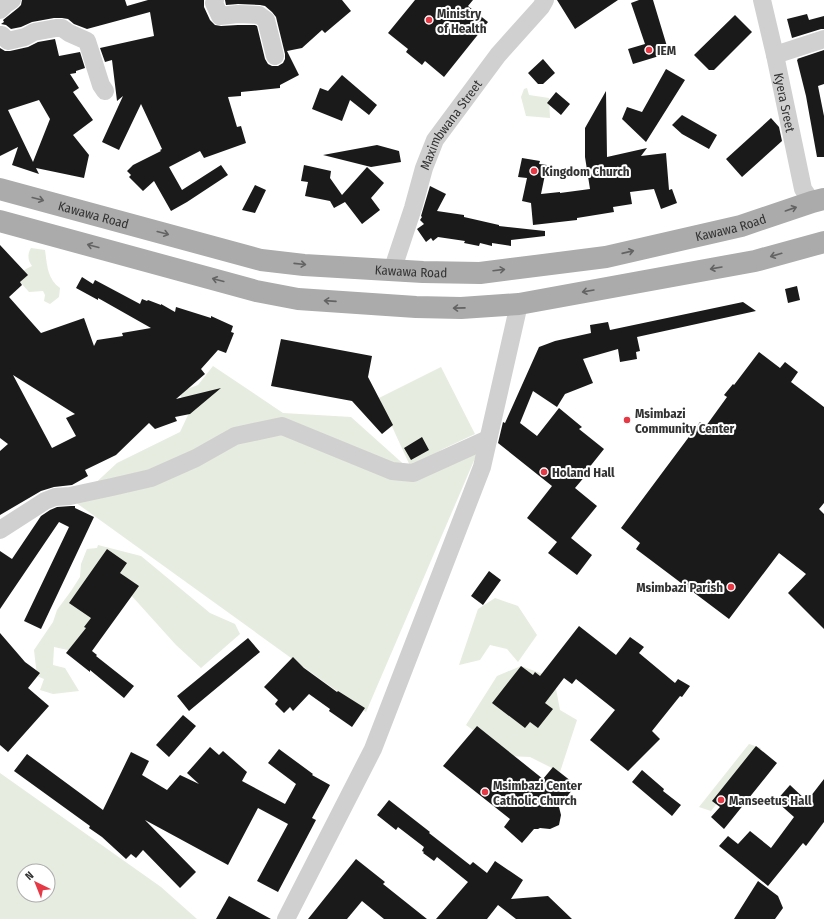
<svg xmlns="http://www.w3.org/2000/svg" width="824" height="919" font-family="'Fira Sans Condensed',sans-serif">
<rect width="100%" height="100%" fill="#fff"/>
<path fill="#e6ecdf" fill-rule="evenodd" d="M527,88L529,95L549,98L550,118L526,116L521,97L524,89Z
M31,248L45,250C47,264 47,279 60,288L59,297L50,304L44,301L45,295L43,291L29,292L21,283V273L26,269L32,266C28,261 27,254 31,248Z
M213,366L283,413L351,417L409,469L411,468L379,398L441,367L475,434L443,449L415,466L473,440L476,456L366,712L75,502L117,463L180,432L189,413L179,392L198,385Z
M98,545L141,556L210,613L235,624L240,634L201,668L176,645L121,584L97,621L79,656L68,650L54,647L53,665L65,668L79,691L53,694L40,690L44,679L37,676L34,650L53,622L57,610L71,591L80,577L81,564L87,549L97,548Z
M495,598L518,606L537,635L518,662L507,649L490,645L480,660L459,665L478,609Z
M521,666L554,678L560,710L577,720L560,772L530,757L508,756L466,725L497,676Z
M749,744L761,748L711,811L699,807Z
M0,773L161,887L197,919H0ZM24,871H48V895H24Z"/>
<path fill="#1a1a1a" fill-rule="evenodd" d="M22,0H125L127,6L148,0H204V7L210,20L215,25L221,26L238,25H255L257,26L265,59L268,64L272,66H278L283,63L285,59V54L276,17L272,12L265,6L260,5L238,4L226,5L225,0H342L351,11L325,33L322,30L302,48L287,51L299,75L280,85V88L241,92V96L228,97L237,127L241,126L246,143L204,158L200,151L169,167L182,190L221,165L228,175L187,202L171,211L154,181L143,191L129,177L131,175L127,171L133,165L161,151L160,150L162,149L141,104L119,150L102,142L123,96L117,101L112,60L105,62L100,48L154,36L150,12L87,29L74,24L68,19L62,18H54L32,22L21,27L11,29L6,25L1,24L4,22L3,20L18,8L21,5Z
M415,0H473L468,6L488,22L444,77L425,61L422,65L406,52L408,49L388,33Z
M557,0H618L575,29Z
M639,0H653L669,53L633,64L628,49L645,44L631,3Z
M807,14L809,20L824,16V29H821L792,38L787,19Z
M735,15L752,32L714,70H709L694,55Z
M55,39L59,56L80,52L85,68L76,71V73L70,74L79,88L73,92L93,120L73,135L89,155L84,178L36,168L39,174L12,165L18,147L0,156V48L5,51H10L28,47L38,42ZM39,100L50,119L33,162L8,110Z
M824,50V84L818,86L824,116V157H817L806,96L797,60H798L797,59Z
M543,59L555,73L543,84H538L528,73Z
M666,69L685,80L646,142L622,119L627,107L642,112Z
M342,75L377,105L369,115L350,100L342,121L312,109L320,88L328,91Z
M606,91L607,157L647,148L641,156L666,153L669,190L672,189L677,203L661,209L654,189L630,192L632,204L613,207L614,212L577,218V220L533,225L531,203L522,201L527,178L518,177L522,158L540,161L539,164L547,165L541,194L560,192V193L590,189L585,157V128Z
M556,92L570,104L561,115L547,103Z
M682,115L717,135L709,149L682,134L672,125Z
M771,118L779,127L782,141L742,177L726,159Z
M377,145L399,151L401,162L371,167L323,155Z
M304,165L331,171L330,178L342,195L367,167L384,183L371,198L380,210L362,224L345,202L334,208L330,201L305,196L308,182L301,181Z
M255,185L266,190L255,213L242,210Z
M430,186L446,194L437,211L464,215V217L499,225V226L545,231V236L511,240V246L492,243V246L480,243L479,246L464,243L465,241L438,237L433,241L431,238L426,242L417,229L424,224L420,220L422,217L421,216Z
M0,245L28,275L20,282L22,285L9,297L41,333L84,318L94,346L97,340L123,336L122,333L151,328L98,298V300L76,288L82,277L93,284L95,280L140,304L142,299L147,301L148,300L161,305V304L175,312L176,307L211,318V316L233,326L231,332L234,333L226,353L218,350L201,369L205,374L176,399L221,388L190,414L175,417L177,421L155,429L149,423L116,455L85,470L88,476L72,485L54,487L41,491L0,515V451L8,444L0,438ZM13,375L75,414L66,418L76,436L52,448Z
M797,286L800,300L788,303L785,289Z
M743,302L756,311L637,337L640,351L636,352L637,359L620,362L618,349L583,359L593,383L565,394L557,407L533,391L520,423L537,436L559,408L582,427L579,429L604,449L584,474L586,475L575,488L597,506L571,538L592,555L577,575L548,553L557,542L527,518L552,486L498,443L503,422L505,423L539,347L555,341L591,333L590,325L608,322L610,330Z
M281,339L372,356L368,377L393,425L382,434L352,401L271,386Z
M759,352L780,368L785,362L798,372L791,382L824,407V503L819,509L824,514V629L788,593L806,574L779,553L729,619L636,549L640,543L621,528L700,422L706,426L727,397L724,395L733,384L734,385Z
M422,437L429,450L411,460L404,448Z
M71,506H75V508L94,517L41,629L24,621L69,527L59,522L0,609V551L12,559L41,516L50,510L57,507Z
M107,549L127,563L120,573L139,586L92,651L97,655L96,656L134,686L124,698L90,670V672L66,653L86,628L84,627L91,618L69,603Z
M489,571L501,580L483,605L471,596Z
M579,626L616,655L630,637L644,647L639,653L675,683L678,679L690,686L682,697L680,696L652,731L660,739L628,771L590,740L615,710L576,679L572,684L564,678L545,703L553,709L538,728L530,722L525,728L492,703L521,666L533,675L535,672L540,676Z
M0,633L25,662L40,673L28,688L49,706L8,752L0,745Z
M248,638L260,652L189,711L177,696Z
M293,657L304,668L337,692L338,691L365,708L352,727L329,711L330,709L309,694L293,711L290,707L284,713L275,704L278,700L264,687Z
M183,715L196,726L169,757L156,745Z
M477,726L543,779L553,767L576,785L559,807L561,815L559,825L550,829L540,828L538,829H534L522,843L504,827L510,819L443,766Z
M756,746L777,763L724,829L711,817L720,807L712,801Z
M210,747L219,755L223,751L247,772L242,781L285,804L296,784L268,763L279,749L313,774L312,775L330,785L312,818L316,820L278,892L257,881L288,824L258,808L228,865L145,820L196,872L180,888L143,850L136,858L131,854L126,859L102,837L89,828L90,826L14,771L27,754L103,810L131,752L149,761L142,775L167,790L180,775L199,784L187,773Z
M642,770L664,789L663,791L681,805L672,816L632,782Z
M824,779V822L806,846L803,843L768,886L719,846L728,836L738,844L750,831L771,848L794,817L776,801L790,785L807,801Z
M389,800L430,832L429,833L470,865L473,862L487,873L495,861L523,880L511,899L548,896L572,919H516L498,905L487,919H436L468,882L437,857L434,861L423,853L424,852L422,851L424,847L398,827L396,830L377,815Z
M356,859L385,882L383,884L427,919H384L362,901L347,919H308Z
M758,881L778,896L783,908L775,919H734Z
M229,896L271,919H216Z"/>
<g fill="none" stroke-linecap="round" stroke-linejoin="round">
<g stroke="#d0d0d0" stroke-width="18">
<path d="M215,0L214,3L220,16L238,14L259,15L266,20L275,56"/>
<path id="s1" d="M762,0L775,55L803,189L812,202"/>
<path d="M0,10L6,4L12,0"/>
<path d="M0,35H2L8,41L25,37L34,32L56,28H62L69,33L87,41L101,85L105,91"/>
<path d="M775,55L824,39"/>
<path id="s2" d="M398,270L395,262L413,208L424,168L435,140L498,55L541,7L545,0"/>
<path d="M0,530L45,501L55,497L70,496L112,487L151,478L196,458L235,436L282,426L392,471L413,473L488,439"/>
<path d="M286,919L373,749L482,467L519,304"/>
</g>
<g stroke="#ababab" stroke-width="22">
<path id="s3" d="M0,189L261,260L304,265L423,272L480,273L606,257L741,226L812,202L824,199"/>
<path d="M0,221L256,291L298,299L416,307L461,308L519,304L755,261L824,242"/>
</g>
</g>
<defs><path id="oneway-shaft" d="M-6 0H5M1.5-3L5.5 0L1.5 3" fill="none" stroke-width="1.6" stroke-linecap="round" stroke-linejoin="round"/></defs>
<g stroke="#636363">
<use href="#oneway-shaft" transform="translate(38 199) rotate(15)"/>
<use href="#oneway-shaft" transform="translate(791 209) rotate(-19)"/>
<use href="#oneway-shaft" transform="translate(163 233) rotate(15)"/>
<use href="#oneway-shaft" transform="translate(93 246) rotate(-165)"/>
<use href="#oneway-shaft" transform="translate(628 252) rotate(-13)"/>
<use href="#oneway-shaft" transform="translate(776 255) rotate(164)"/>
<use href="#oneway-shaft" transform="translate(300 264) rotate(6)"/>
<use href="#oneway-shaft" transform="translate(716 268) rotate(170)"/>
<use href="#oneway-shaft" transform="translate(499 270) rotate(-7)"/>
<use href="#oneway-shaft" transform="translate(218 280) rotate(-165)"/>
<use href="#oneway-shaft" transform="translate(588 291) rotate(170)"/>
<use href="#oneway-shaft" transform="translate(330 301) rotate(-176)"/>
<use href="#oneway-shaft" transform="translate(459 308) rotate(179)"/>
</g>
<g fill="#e63946" stroke="#fff" stroke-width="1.5">
<circle cx="429" cy="20" r="4"/>
<circle cx="649" cy="50" r="4"/>
<circle cx="534" cy="171" r="4"/>
<circle cx="627" cy="420" r="4"/>
<circle cx="544" cy="472" r="4"/>
<circle cx="731" cy="587" r="4"/>
<circle cx="485" cy="792" r="4"/>
<circle cx="721" cy="800" r="4"/>
</g>
<g text-anchor="middle" dominant-baseline="central" stroke-width="4" stroke-linejoin="round" paint-order="stroke">
<g font-size="13" font-weight="bold" fill="#333" stroke="#fff" text-anchor="start">
<text x="437" y="13">Ministry<tspan x="437" dy="15">of Health</tspan></text>
<text x="657" y="50">IEM</text>
<text x="542" y="171">Kingdom Church</text>
<text x="635" y="413">Msimbazi<tspan x="635" dy="15">Community Center</tspan></text>
<text x="552" y="472">Holand Hall</text>
<text x="723" y="587" text-anchor="end">Msimbazi Parish</text>
<text x="493" y="785">Msimbazi Center<tspan x="493" dy="15">Catholic Church</tspan></text>
<text x="729" y="800">Manseetus Hall</text>
</g>
<g font-size="13" fill="#333" stroke="#fff">
<text stroke="none"><textPath href="#s1" startOffset="105">Kyera Sreet</textPath></text>
<text stroke="none"><textPath href="#s2" startOffset="158">Maximbwana Street</textPath></text>
<text stroke="none"><textPath href="#s3" startOffset="97">Kawawa Road</textPath></text>
<text stroke="none"><textPath href="#s3" startOffset="745">Kawawa Road</textPath></text>
<text stroke="none"><textPath href="#s3" startOffset="421">Kawawa Road</textPath></text>
</g>
</g>
<g transform="translate(36 883) rotate(317)"><circle r="19" fill="#ffffff" stroke="#adadad"/>
<path d="M0-3L7 15L0 10L-7 15Z" fill="#e63946"/>
<text y="-6" font-size="11" font-weight="bold" text-anchor="middle" fill="#333333">N</text>
</g>
</svg>
